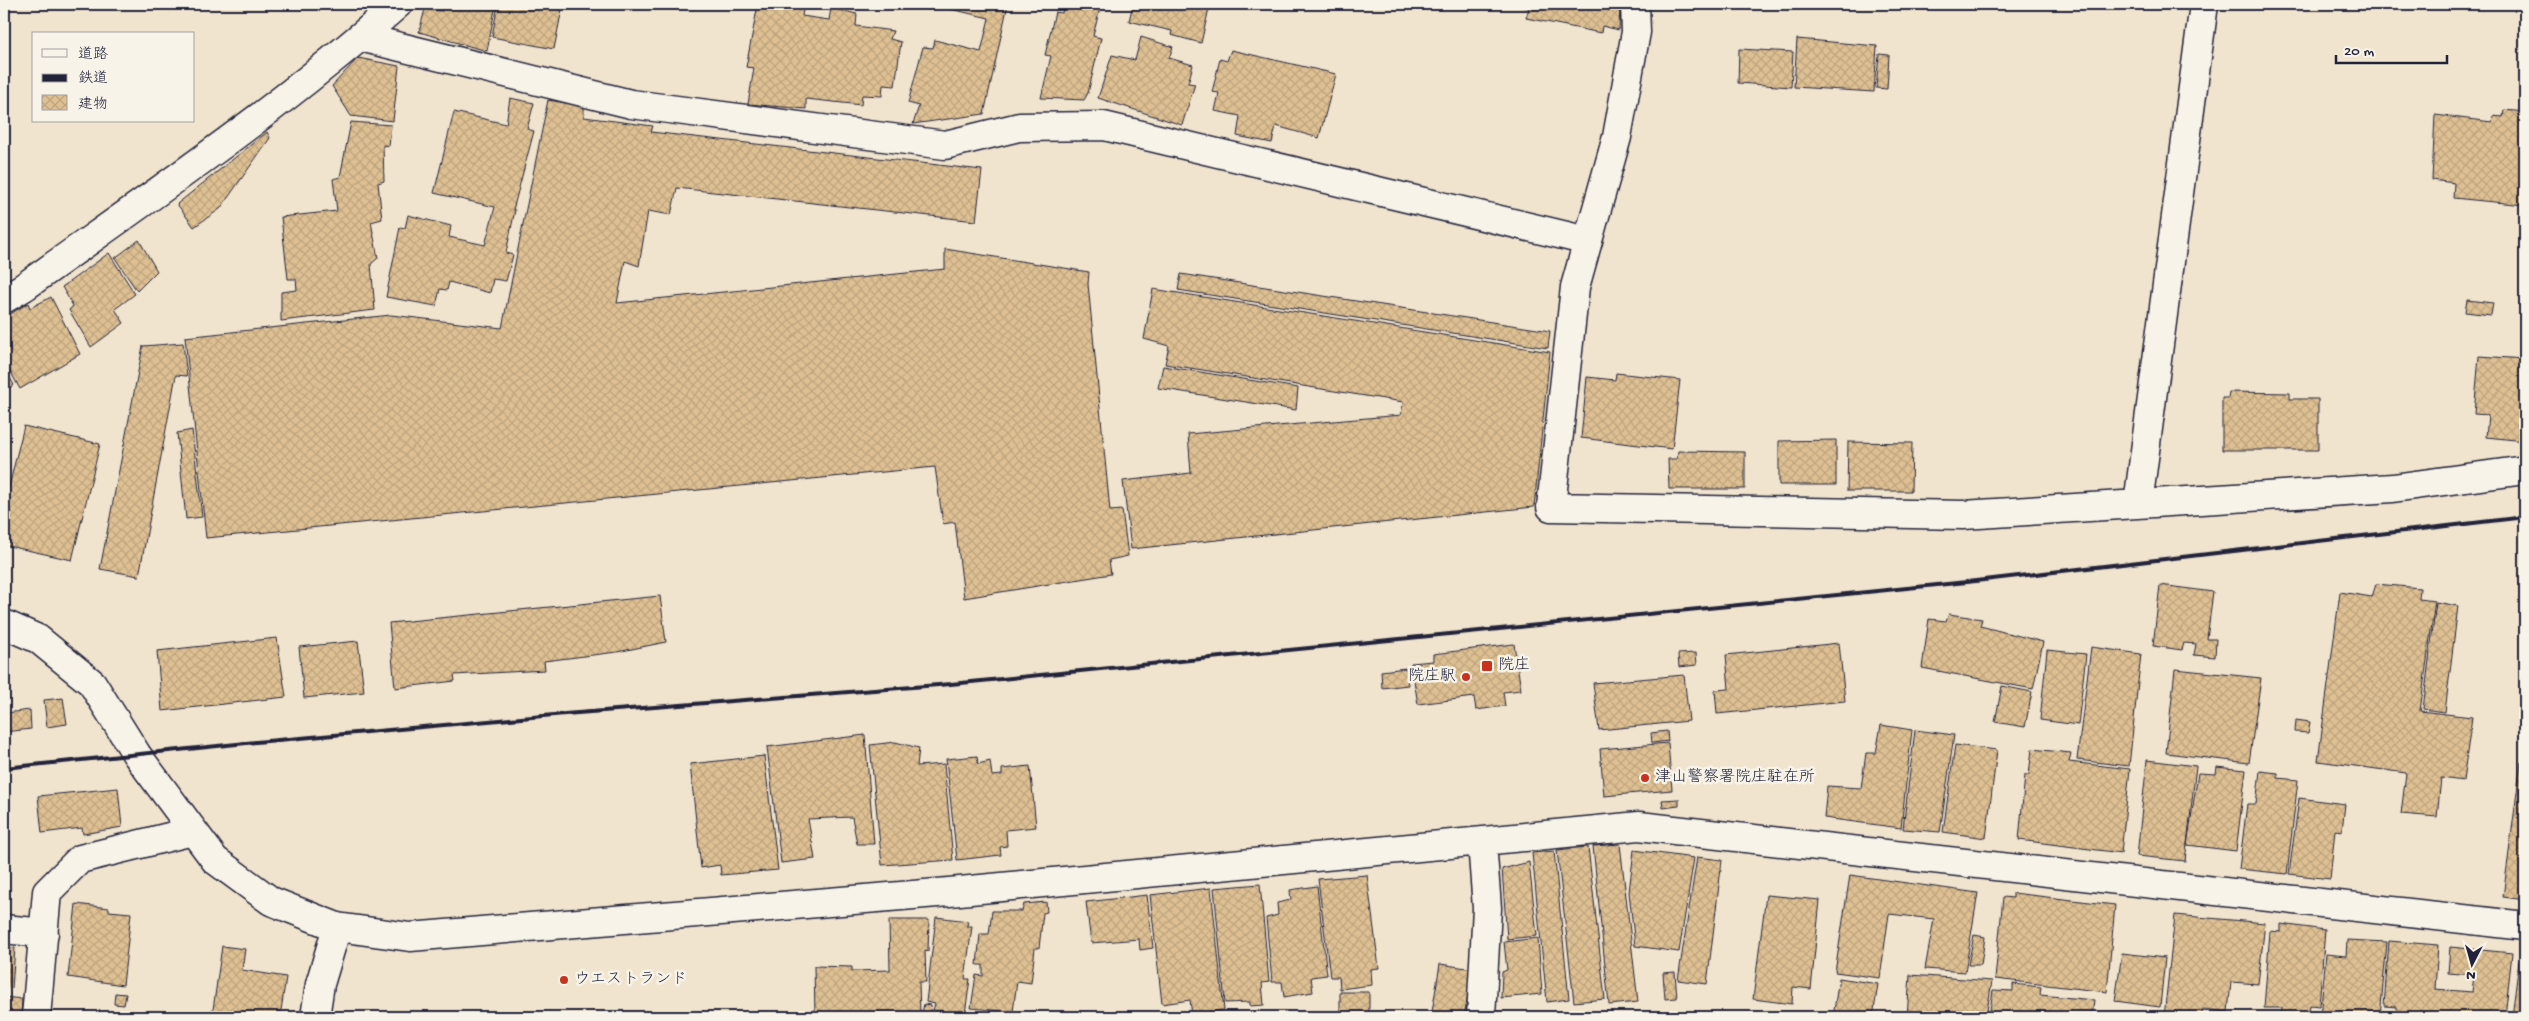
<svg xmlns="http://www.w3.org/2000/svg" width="2529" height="1021" font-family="'Gochi Hand','Klee One',sans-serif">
<defs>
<pattern id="building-cross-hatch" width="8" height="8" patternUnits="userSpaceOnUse" patternTransform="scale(1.25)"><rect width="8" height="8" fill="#dec092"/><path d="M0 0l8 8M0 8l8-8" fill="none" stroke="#bea57f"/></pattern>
</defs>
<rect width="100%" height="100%" fill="#f0e4ce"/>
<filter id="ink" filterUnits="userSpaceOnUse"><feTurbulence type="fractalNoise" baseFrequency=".02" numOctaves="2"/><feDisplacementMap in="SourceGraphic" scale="10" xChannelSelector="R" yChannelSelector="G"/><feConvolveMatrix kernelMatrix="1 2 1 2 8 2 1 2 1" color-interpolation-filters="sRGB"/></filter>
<g filter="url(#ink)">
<path fill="url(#building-cross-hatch)" stroke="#22223b" d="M443,4H496L487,51L419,32L425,9L442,11Z
M498,4H563L554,49L492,37Z
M758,4H804L802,16L829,20L831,8L857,14L856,26L893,31L890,39L901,42L895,86L883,85L882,96L862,95L861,105L806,99V109L748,104L754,68L746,67Z
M929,4H1008L984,114L913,124L919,106L908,103L923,47L933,48L935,40L981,52L989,18Z
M1064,4H1101L1093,36L1101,38L1088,93L1084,100L1041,98L1051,56L1045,55L1055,12L1062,13Z
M1133,4H1210L1201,43L1171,35L1172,31L1129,21Z
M1510,4H1620L1619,30L1602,26L1601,33L1526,18L1529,8Z
M1141,37L1173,47L1169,58L1193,65L1188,83L1195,84L1182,125L1098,98L1112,55L1135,60Z
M1797,39L1877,46L1874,92L1794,87Z
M1739,49L1793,52L1791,87L1738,83Z
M1231,50L1336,74L1319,138L1276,126L1272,143L1237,136L1240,116L1215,111L1219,93L1212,92L1220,59L1227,61Z
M1879,54L1889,55L1887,89L1876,88Z
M358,58L399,66L393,121L351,116L332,86Z
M510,98L534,103L527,129L534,131L513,210H515L506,253L513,255L506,281L493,279L490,293L449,282L447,290L440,289L436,306L386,297L400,227L405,228L408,215L451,226L449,237L485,245L495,207L434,193L454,112L506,124Z
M548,100L584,106V117L653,126L651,132L982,170L976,221L677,188L671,215L648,211L639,266L625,261L617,303L945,269V249L1089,272L1088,284L1110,511L1122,510L1128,556L1109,560L1111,574L964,598L955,522L943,524L935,467L206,538L185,337L391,315L502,328Z
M2504,110L2525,112V205L2453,198L2454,183L2432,180L2435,115L2492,122L2493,116L2503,117Z
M351,122L391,125L389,146L383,145L384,181L378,183L382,219L371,222L378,258L371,264L375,310L281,321V292L297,290L296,279H288L281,217L337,211L333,179L340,177Z
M267,132L270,138L220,209L194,227L177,204Z
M139,240L157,271L137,291L115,258Z
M109,253L135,294L115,309L124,323L91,347L69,310L73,306L62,287Z
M1181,274L1550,331L1548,348L1178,290Z
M1153,289L1550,352L1534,507L1131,549L1123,481L1191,473L1188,434L1401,415L1403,402L1165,364L1169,346L1144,339Z
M51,297L80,354L20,389L4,360V326L8,324L4,318L28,303L30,308Z
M2467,300L2493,303L2491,315L2465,312Z
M183,343L187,376L176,375L139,576L100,569L143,346Z
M2479,356L2525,359V441L2486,437L2488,415L2474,414Z
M1163,366L1298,388L1296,410L1158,388Z
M4,367L14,385L4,391Z
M1616,373L1680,380L1672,449L1581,438L1587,377L1615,380Z
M2229,392L2290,393V399H2318V450H2222V398H2228Z
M24,426L100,444L72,560L4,545V506Z
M192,430L202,517L186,519L177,433Z
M1836,440V485H1779V441Z
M1848,442L1912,443L1911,491H1847Z
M1678,451L1745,452V489H1669L1668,459H1677Z
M2376,584L2420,588L2419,599L2435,601L2420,711L2472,717L2463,781L2441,778L2437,817L2401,814L2406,773L2318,761L2340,592L2372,597Z
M2160,585L2213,592L2207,639H2216L2215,657L2194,655L2196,644L2184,643L2182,650L2153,646Z
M660,596L666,642L617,652L544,661L545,670L454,675L455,681L395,688L389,623Z
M2436,602L2458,606L2445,712L2423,709Z
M1949,614L1982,619L1980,626L2043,642L2033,689L1922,668L1929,619L1946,621Z
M277,638L286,697L162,711L157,651Z
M358,641L364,692L304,698L299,647Z
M1839,643L1845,701L1717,714L1715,690L1729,689L1726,655Z
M1514,644L1521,690L1503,692L1505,706L1476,710L1474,697L1418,704L1411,663L1433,661V654Z
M2091,647L2141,654L2129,766L2077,760Z
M2047,650L2086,654L2078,725L2040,720Z
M1696,653L1697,665L1679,667L1678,654Z
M1406,668L1408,685L1382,688L1381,671Z
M2175,669L2261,678L2249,763L2166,753Z
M1684,675L1689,721L1599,730L1593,683Z
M2002,686L2032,692L2025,727L1995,722Z
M63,698L67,724L47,727L44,700Z
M30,710L31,729L4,732V718L7,717L6,713Z
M2296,720L2310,722L2308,733L2295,732Z
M1881,725L1912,730L1901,828L1824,818L1827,786L1861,788L1866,753H1876Z
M1915,730L1954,735L1940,832L1903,829Z
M1667,731L1668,741L1652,743L1651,733Z
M865,735L874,844H857L852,817L808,819L815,859L781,863L767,747Z
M895,742L919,748L917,766L944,764L953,860L882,865L870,745Z
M1668,743L1672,790L1604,796L1600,749Z
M1955,745L1997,750L1986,838L1943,832Z
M2032,749L2071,753L2069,762L2130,769L2121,853L2019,840L2025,775H2029Z
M764,756L778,870L721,875L720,865L701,868L690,764Z
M977,756L978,764L990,761L992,776L1002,775V769L1030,766L1036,827L1006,830L1007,846L1000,847L1001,855L957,860L946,759Z
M2147,760L2196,766L2185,861L2137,856Z
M2521,762H2525V900L2503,897Z
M2217,767L2246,770L2236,851L2187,845L2198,773L2216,774Z
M2260,771L2278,773V778L2298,780L2287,874L2239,869L2247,804H2256Z
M118,788L122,827L83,834L82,828L42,833L38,796Z
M2299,798L2345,804L2342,831L2335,830L2330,879L2289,874Z
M1679,799V806L1663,808L1662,800Z
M1620,844L1638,1002L1609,1005L1593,846Z
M1588,847L1605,999L1574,1002L1557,850Z
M1634,850L1694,858L1679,952L1635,946L1629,892Z
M1554,851L1569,999L1547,1002L1532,853Z
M1697,857L1722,860L1707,984L1678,980Z
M1529,862L1537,936L1507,939L1502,869Z
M1367,875L1379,968L1371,969L1372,985L1340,989L1339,977H1330L1318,879Z
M1850,875L1978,893L1965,972L1925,969L1934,919L1889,914L1880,978L1835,972Z
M1260,884L1269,982L1262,983L1264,1005L1250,1006V1002L1225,1003L1214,888Z
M1317,886L1327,975L1311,977L1313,992L1284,997L1282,982H1272L1266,918L1278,915L1277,903L1291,900L1290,890Z
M1211,888L1224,1010L1192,1015L1190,1000L1162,1004L1150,895Z
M2013,893L2115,905L2107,992L1995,979L2003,897L2013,898Z
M1147,895L1153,948L1140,950L1139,939L1091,943L1086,902Z
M1766,895L1820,900L1811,989L1793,987L1792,1004L1753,999Z
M1046,902L1047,912L1043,913L1039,948H1035L1031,983L1017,981L1013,1012L971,1008L976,975L983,976V965H977L980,934H989L992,911H1022L1024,904Z
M76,904L109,908V911L131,913L123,985L68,977Z
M2175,915L2265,923L2258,984L2231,982L2228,1012L2203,1009L2201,1017H2164Z
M936,917L968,921L967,926H972L965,979H970L965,1014L933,1010L935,1004L926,1002Z
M889,920H929L928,951L925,950L926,982H919L920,1015L815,1016L814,966L852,967V971L890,970Z
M2281,924L2325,930L2319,1006L2310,1005L2309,1017H2281L2282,1008H2264L2270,931L2281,932Z
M1974,935L1985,937L1981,965H1968Z
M1538,938L1542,994L1501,998L1502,972L1507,970L1504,942Z
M2347,940L2387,942L2380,1017H2320L2326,954L2346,956Z
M2389,941L2438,945L2435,989L2472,992L2474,975L2448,973L2450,947L2512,953L2505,1017H2416V1015L2397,1014V1007L2384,1006Z
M222,946L245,949L242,970L286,977L280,1017H212Z
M4,947L15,948L12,988L4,987Z
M2122,953L2165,958L2160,1007L2115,1001Z
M2519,961L2525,962V1017H2512Z
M1440,964L1473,969L1464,1016L1432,1012Z
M1675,972L1677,998L1665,999L1663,973Z
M1910,975L1992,981L1986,1017H1907Z
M1839,978L1878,984L1873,1017H1833Z
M2013,984L2041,987L2040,995L2094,1000L2092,1017H1989L1993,990L2013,991Z
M1340,992H1369V1017H1340Z
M115,993L126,994L124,1005L114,1004Z
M4,997L22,999L21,1017H4Z
M924,1004L930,1005L932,1015L922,1013Z"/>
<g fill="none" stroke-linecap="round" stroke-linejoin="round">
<g stroke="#22223b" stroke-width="31">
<path id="minor" d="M1635,4L1636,32L1617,137L1575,287L1551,507L1963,515L2393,488L2525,470
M360,37L631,104L945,145L1019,127L1104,126L1588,241
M4,299L24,287C151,196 281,108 398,4
M2138,504L2204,4
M4,624L38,639L92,683L137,755L215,860L271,901L337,927L410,937L949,892L1639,826L2525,926
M4,929L44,933
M36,1017L47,892L80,859L193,831
M315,1017L320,984L337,927
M1481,1017L1487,908L1482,842"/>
</g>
<use href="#minor" stroke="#f7f3e8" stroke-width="28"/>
<path stroke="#22223b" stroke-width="4" d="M4,768L256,742L565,714L951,684L1967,582L2525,517"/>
</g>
</g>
<g fill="#c8321e" stroke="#f7f3e8" stroke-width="2">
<rect x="1481" y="660" width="12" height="12" rx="2.5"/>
<circle cx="1466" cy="677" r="5"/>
<circle cx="1645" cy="778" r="5"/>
<circle cx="564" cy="980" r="5"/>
</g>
<g text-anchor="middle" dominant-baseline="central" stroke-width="5" stroke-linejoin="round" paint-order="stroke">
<g font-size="16" fill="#22223b" stroke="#f7f3e8" text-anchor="start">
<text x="1498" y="666">院庄</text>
<text x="1456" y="677" text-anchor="end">院庄駅</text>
<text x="1655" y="778">津山警察署院庄駐在所</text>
<text x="574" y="980">ウエストランド</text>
</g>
</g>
<rect width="2529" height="1021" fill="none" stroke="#f7f3e8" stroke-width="20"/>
<rect x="10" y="10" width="2509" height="1001" fill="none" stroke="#22223b" stroke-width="2" filter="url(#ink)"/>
<rect x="32" y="32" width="162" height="90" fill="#f7f3e8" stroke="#a29fa3"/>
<rect x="42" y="49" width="25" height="8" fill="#f7f3e8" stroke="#a29fa3"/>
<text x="78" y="58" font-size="15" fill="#22223b">道路</text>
<rect x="42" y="74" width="25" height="8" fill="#22223b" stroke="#a29fa3"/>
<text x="78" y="82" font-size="15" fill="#22223b">鉄道</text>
<rect x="42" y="95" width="25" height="15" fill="url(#building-cross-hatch)" stroke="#a29fa3"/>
<text x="78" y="108" font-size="15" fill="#22223b">建物</text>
<g transform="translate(2472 964) rotate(186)" stroke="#f7f3e8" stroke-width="4" paint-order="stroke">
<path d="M0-4L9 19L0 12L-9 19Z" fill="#22223b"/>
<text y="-8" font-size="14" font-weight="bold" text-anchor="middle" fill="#22223b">N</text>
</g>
<path d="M2336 55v8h111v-8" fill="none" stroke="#22223b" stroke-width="2.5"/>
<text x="2344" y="55" font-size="15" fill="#22223b" stroke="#f7f3e8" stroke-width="4" paint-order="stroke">20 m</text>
</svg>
